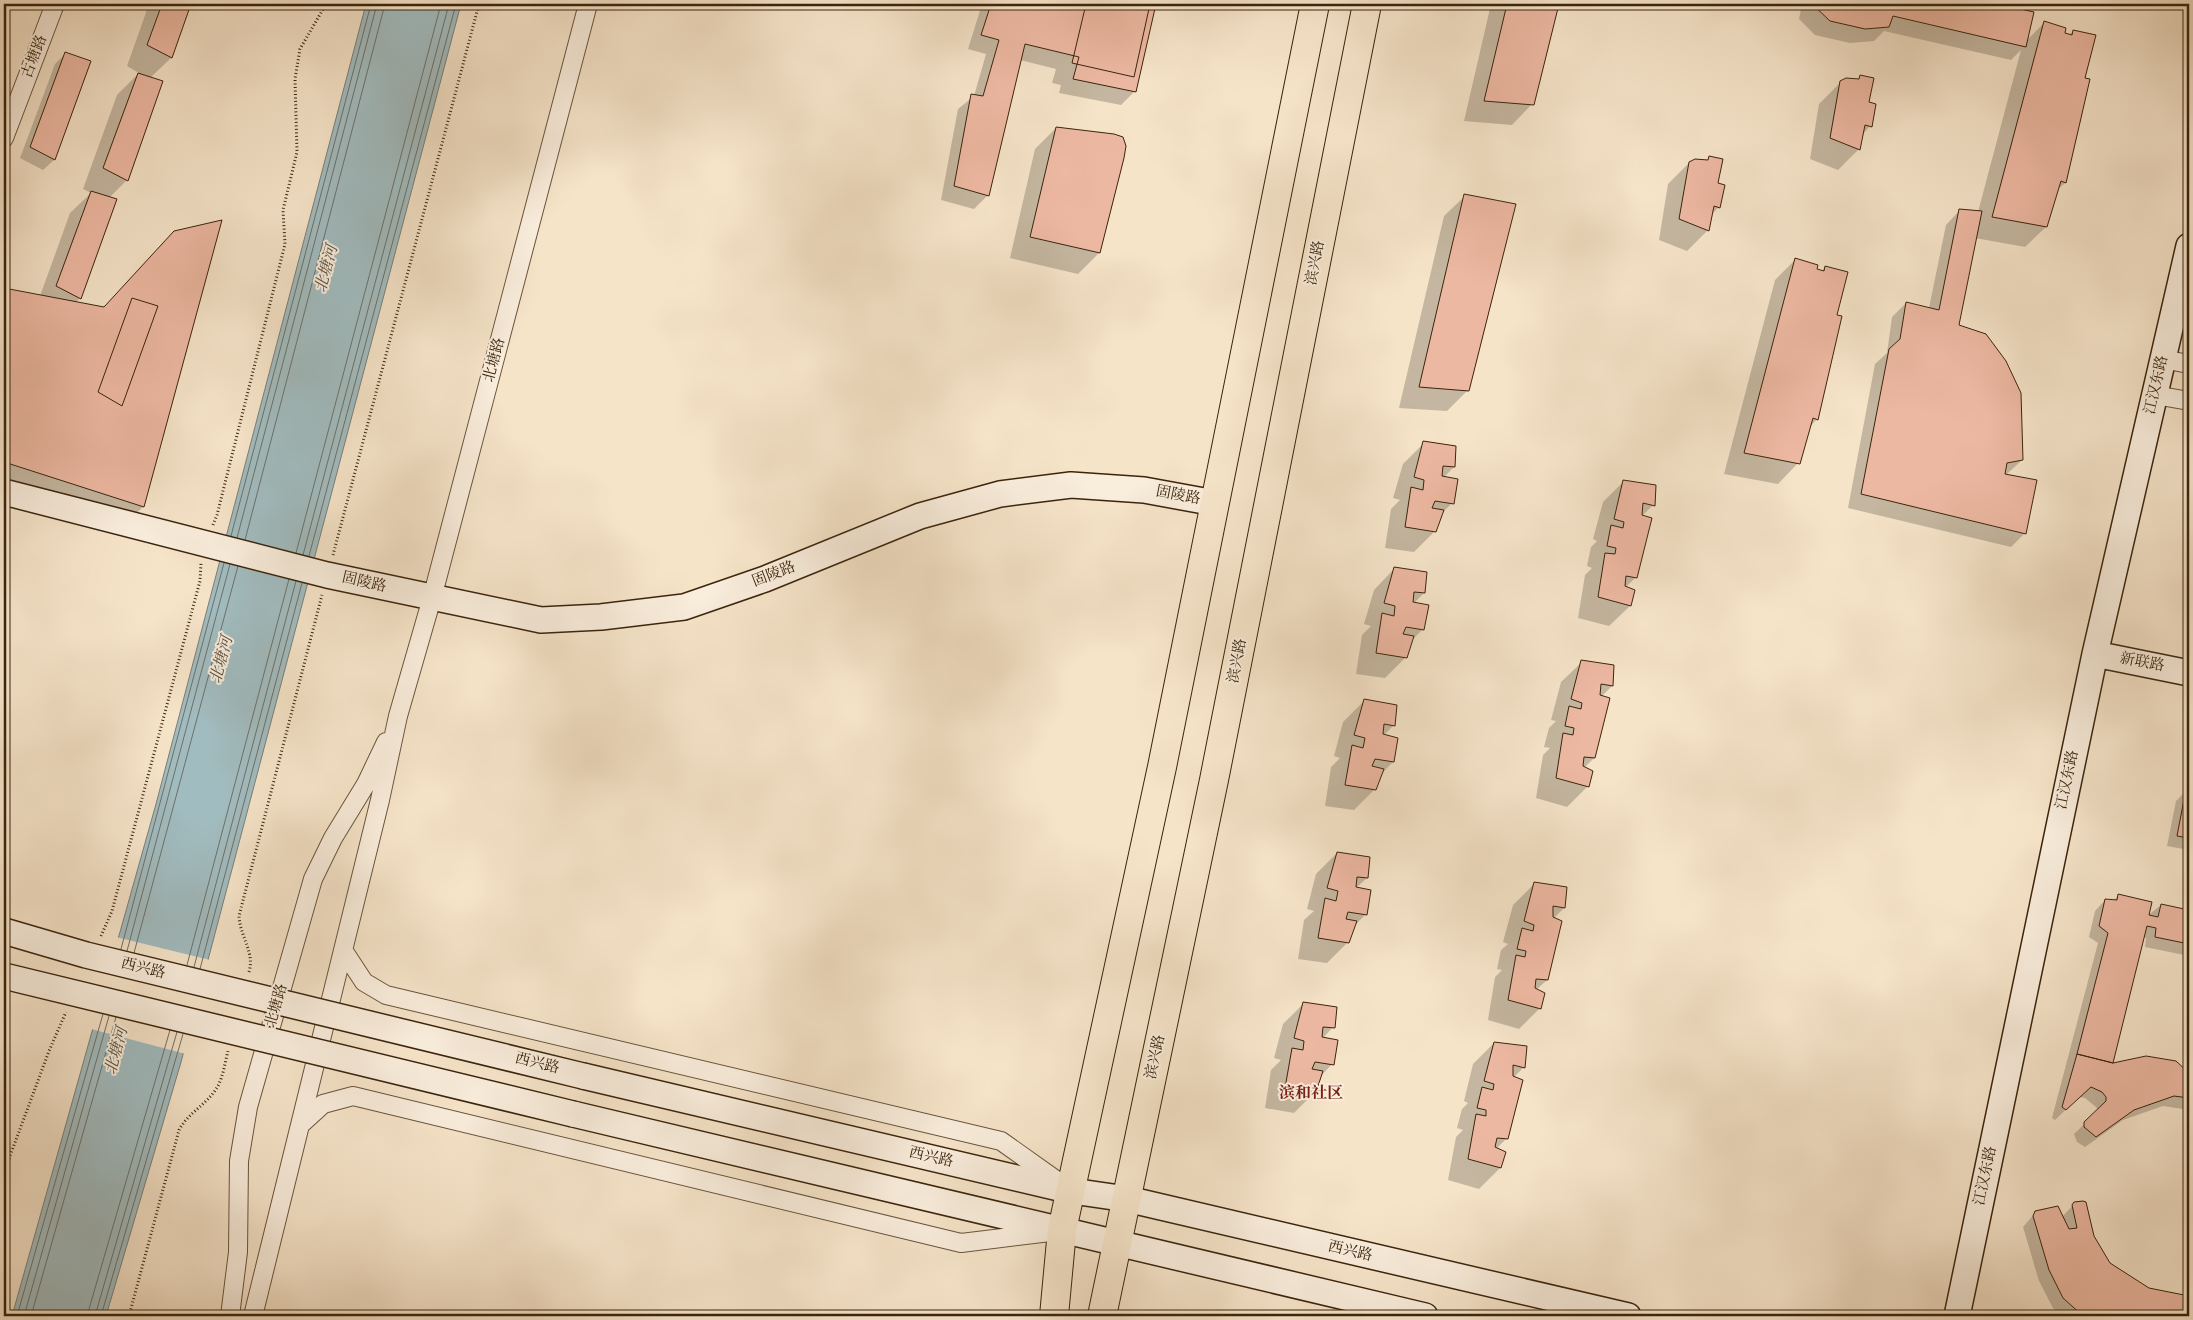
<svg xmlns="http://www.w3.org/2000/svg" width="2193" height="1320" font-family="Vollkorn,'Noto Serif SC',serif">
<rect width="100%" height="100%" fill="#f6e4c9"/>
<filter id="stains"><feTurbulence type="fractalNoise" baseFrequency=".004" numOctaves="4"/><feColorMatrix values="0 0 0 0 .2 0 0 0 0 .09 0 0 0 0 .02 0 0 0 .5 -.17"/></filter>
<radialGradient id="worn" r=".72"><stop offset=".6" stop-color="#630" stop-opacity="0"/><stop offset="1" stop-color="#630" stop-opacity=".3"/></radialGradient>
<path fill="#a1bcc0" stroke="#787f78" d="M366,4H461L181,1062L106,1316H12L156,804Z"/>
<path fill="#f6e4c9" d="M116,937L210,960L186,1054L91,1029Z"/>
<path fill="#0003" d="M149,4H190L171,58L150,78L127,180L109,198L80,298L75,303L103,309L174,232L220,221L143,507L128,521L4,481V289L40,296L70,213L91,193L83,189L117,95L139,73L127,66Z
M982,4H1055L1065,6V4H1154L1135,91L1121,105L1059,93L1061,85L1052,83L1056,69L1020,60L988,195L974,209L941,200L958,109L974,96L986,54L968,49Z
M1491,4H1558L1532,104L1512,125L1464,121Z
M1778,4H1992L2033,13L2027,40L2044,23L2069,35L2073,31L2084,79L2088,80L2065,183L2056,191L2046,227L2025,247L1975,238L1957,326L2022,460L2006,475L2025,533L2011,547L1848,508L1875,364L1887,353L1892,317L1906,303L1929,308L1946,225L1960,210L1978,212L2021,50L2011,60L1884,31L1874,41L1850,43L1815,35L1799,19L1801,9Z
M65,54L89,61L54,160L43,170L20,158L55,64Z
M1860,77L1868,103L1870,126L1862,135L1859,149L1838,170L1810,159L1819,104L1841,82L1857,80Z
M1056,128L1099,253L1078,274L1010,258L1035,149Z
M1709,158L1717,184L1719,207L1710,216L1708,230L1687,251L1659,240L1668,184L1689,163L1706,161Z
M1465,196L1468,390L1447,411L1399,408L1444,216Z
M1796,259L1821,272L1825,267L1835,316L1817,419L1809,428L1798,463L1778,484L1724,474L1775,280Z
M1424,443L1454,467L1443,478L1452,503L1440,515L1435,531L1414,552L1385,548L1391,509L1400,500L1393,498L1403,464Z
M1624,481L1653,505L1642,516L1636,577L1626,587L1634,591L1630,606L1609,626L1578,618L1585,575L1592,568L1587,566L1591,547L1597,541L1593,539L1603,502Z
M1394,569L1424,593L1414,603L1423,629L1411,641L1406,657L1385,678L1356,674L1362,635L1371,626L1364,624L1374,590Z
M1582,662L1613,666L1612,686L1601,697L1594,758L1584,768L1588,786L1567,807L1536,798L1543,755L1550,748L1544,747L1549,728L1556,721L1551,720L1561,682Z
M1364,701L1394,725L1383,736L1393,762L1381,774L1375,789L1354,810L1325,806L1331,767L1340,758L1334,756L1343,722Z
M2186,791H2189V850L2167,846L2176,801Z
M1337,853L1367,878L1356,888L1366,914L1354,926L1348,942L1327,963L1298,959L1304,920L1314,911L1307,909L1316,874Z
M1534,884L1564,908L1553,919L1547,980L1536,990L1540,1008L1519,1029L1488,1020L1495,977L1502,970L1497,969L1501,950L1508,944L1503,942L1513,905Z
M2118,896L2147,916L2161,905L2189,911V956L2145,947L2146,938L2143,937L2111,1065L2176,1062L2189,1074V1110L2163,1106L2123,1120L2085,1147L2077,1142L2074,1134L2096,1113L2097,1108L2085,1098L2079,1097L2055,1120L2052,1118L2098,943L2089,937L2095,911L2105,900L2113,901Z
M1304,1003L1333,1027L1323,1038L1332,1064L1321,1076L1315,1092L1294,1113L1265,1108L1271,1070L1281,1060L1274,1058L1283,1024Z
M1494,1043L1524,1067L1513,1078L1506,1139L1496,1149L1500,1168L1479,1189L1448,1180L1456,1137L1463,1130L1457,1128L1462,1109L1468,1103L1464,1101L1473,1064Z
M2075,1203L2109,1263L2149,1289L2189,1298V1316H2062L2053,1308L2039,1281L2023,1227L2036,1212L2062,1217Z"/>
<g fill="none" stroke-linecap="round" stroke-linejoin="round">
<path stroke="#6e7066" stroke-width="1" d="M231,536L371,4
M237,538L377,4
M245,540L385,4
M296,553L441,4
M303,555L449,4
M309,556L456,4
M121,949L224,563
M127,951L230,564
M134,953L238,566
M187,965L289,579
M194,967L296,581
M200,969L302,583
M17,1316L103,1014
M24,1316L109,1016
M31,1316L116,1017
M87,1316L170,1030
M95,1316L177,1032
M101,1316L183,1034"/>
</g>
<path fill="#edb8a2" stroke="#3b240c" d="M162,4H191L172,58L147,45Z
M991,4H1060L1074,7L1075,4H1156L1136,92L1073,79L1079,57L1025,44L989,196L954,186L971,94L983,96L999,40L981,35Z
M1086,4H1150L1134,77L1072,63Z
M1507,4H1559L1534,105L1484,101Z
M1812,4H1998L2034,12L2026,47L1893,16L1889,27L1865,29L1830,21Z
M2044,21L2066,28L2065,33L2072,35L2073,30L2096,35L2085,78L2090,79L2066,183L2061,181L2047,227L1992,217Z
M65,52L91,61L55,160L30,147Z
M138,73L163,81L128,181L103,168Z
M1860,75L1874,78L1869,102L1876,104L1872,127L1865,125L1860,150L1830,138L1840,81L1846,78L1859,79Z
M1056,127L1114,134L1123,137L1126,146L1124,158L1100,253L1030,237Z
M1709,156L1723,159L1718,183L1725,185L1720,208L1714,206L1709,231L1679,219L1689,162L1695,159L1708,160Z
M91,191L117,199L81,299L56,286Z
M1464,194L1516,204L1469,391L1419,387Z
M1959,209L1982,211L1959,325L1986,334L2006,361L2021,393L2023,460L2007,463L2005,474L2037,480L2026,534L1861,494L1889,349L1900,339L1906,302L1939,310Z
M222,220L144,507L4,462V288L104,307L174,231Z
M1795,258L1818,265L1817,269L1824,271L1825,266L1848,272L1837,315L1842,316L1818,420L1813,418L1800,464L1744,453Z
M132,298L158,306L122,406L98,392Z
M1423,441L1456,446L1455,467L1443,466L1442,476L1458,479L1454,504L1435,501L1432,508L1444,510L1436,532L1405,527L1411,487L1423,490L1424,480L1414,477Z
M1623,480L1656,485L1655,506L1643,503L1642,515L1652,518L1637,578L1626,576L1625,586L1635,590L1631,606L1598,597L1605,553L1615,554L1616,548L1607,546L1611,525L1623,528L1624,522L1614,519Z
M1394,567L1427,572L1425,593L1414,592L1413,602L1429,605L1424,630L1406,627L1403,634L1414,636L1407,658L1376,653L1382,613L1394,616L1395,606L1384,603Z
M1581,660L1614,665L1613,686L1601,684L1600,695L1610,698L1595,758L1584,757L1583,766L1593,771L1589,787L1556,778L1563,733L1573,735L1574,728L1565,726L1569,706L1581,709L1582,703L1571,699Z
M1364,699L1397,705L1395,726L1384,724L1383,734L1398,738L1394,762L1375,759L1372,766L1384,769L1376,790L1345,785L1352,745L1363,748L1365,738L1354,735Z
M2186,789L2189,790V838L2177,836Z
M1337,852L1370,857L1368,878L1357,877L1356,887L1371,890L1367,915L1348,912L1346,919L1357,921L1349,943L1318,938L1325,898L1336,901L1338,891L1327,888Z
M1534,882L1567,887L1565,908L1553,906V917L1562,921L1548,980L1536,979L1535,988L1545,993L1541,1009L1508,1000L1516,955L1525,957L1526,951L1517,949L1522,928L1533,931L1534,925L1524,921Z
M2118,894L2152,902L2149,915L2158,917L2161,904L2189,910V944L2155,937L2156,928L2147,926L2113,1063L2077,1054L2108,933L2099,926L2105,899L2117,900Z
M1303,1002L1337,1007L1335,1028L1323,1027L1322,1037L1338,1040L1334,1065L1315,1062L1312,1069L1323,1071L1316,1092L1285,1088L1292,1048L1303,1050L1304,1041L1294,1038Z
M1494,1042L1527,1046L1525,1068L1513,1065V1076L1523,1080L1508,1139L1497,1138L1495,1147L1506,1152L1501,1168L1468,1159L1476,1114L1486,1116V1110L1477,1108L1482,1087L1493,1090L1494,1084L1484,1081Z
M2077,1054L2113,1063L2146,1056L2176,1061L2189,1073V1098L2174,1096L2134,1110L2096,1137L2084,1127V1122L2106,1101V1097L2102,1092L2091,1087L2066,1110L2062,1107Z
M2083,1201L2086,1202L2094,1236L2110,1263L2149,1288L2189,1296V1316H2083L2063,1298L2049,1270L2033,1216L2035,1211L2058,1206L2069,1229L2077,1228L2072,1205L2074,1202Z"/>
<g fill="none" stroke-linecap="round" stroke-linejoin="round">
<g stroke="#6a543b" stroke-width="20">
<path id="street" d="M4,138L55,4
M2162,359L2189,364
M2155,395L2189,401
M343,950L364,982L386,995L1001,1141L1063,1185
M300,1125L323,1104L353,1096L961,1243L1050,1232
M230,1316L238,1252L239,1161L248,1107L313,879L333,838L366,784L386,742
M253,1316L380,800L398,716L432,598L588,4"/>
</g>
<g stroke="#3b240c" stroke-width="28">
<path id="secondary" d="M4,492L327,575L541,620L601,617L684,607L765,579L920,516L1000,494L1071,485L1144,490L1215,503
M2095,654L2189,673
M583,1076L1072,1191L1127,1199L1628,1316
M573,1114L1425,1316
M1957,1316L2095,654L2189,246"/>
</g>
<g stroke="#3b240c" stroke-width="30">
<path id="primary" d="M1054,1316L1062,1230L1162,767L1315,4
M1102,1316L1214,780L1367,4"/>
</g>
<path stroke="#3b240c" stroke-width="3" stroke-dasharray="1 2.5" stroke-linecap="butt" d="M213,525L217,515L285,244L283,210L297,152L295,79L300,49L326,4
M333,555L479,4
M101,936L112,911L200,581L201,563
M249,972C255,952 240,937 239,916L322,595
M4,1172L49,1051L66,1012
M129,1316L179,1130C188,1113 206,1105 216,1089C223,1079 225,1062 228,1051"/>
<use href="#street" stroke="#f9eddc" stroke-width="18"/>
<use href="#secondary" stroke="#f9eddc" stroke-width="25"/>
<use href="#primary" stroke="#f6e4c9" stroke-width="28"/>
<g stroke="#3b240c" stroke-width="28" stroke-linecap="butt">
<path id="secondary-bridge" d="M4,931L86,955L583,1076
M4,976L573,1114"/>
</g>
<use href="#secondary-bridge" stroke="#f9eddc" stroke-width="25"/>
</g>
<g text-anchor="middle" dominant-baseline="central" stroke-width="4" stroke-linejoin="round" paint-order="stroke">
<g font-size="15" fill="#3b240c" stroke="#f9eddc">
<text transform="translate(35 57) rotate(-69)">古塘路</text>
<text transform="translate(1316 263) rotate(-79)">滨兴路</text>
<text transform="translate(495 360) rotate(-75)">北塘路</text>
<text transform="translate(2157 385) rotate(-77)">江汉东路</text>
<text transform="translate(1178 496) rotate(11)">固陵路</text>
<text transform="translate(774 575) rotate(-21)">固陵路</text>
<text transform="translate(364 583) rotate(13)">固陵路</text>
<text transform="translate(1238 661) rotate(-79)">滨兴路</text>
<text transform="translate(2142 663) rotate(11)">新联路</text>
<text transform="translate(2068 780) rotate(-78)">江汉东路</text>
<text transform="translate(143 969) rotate(14)">西兴路</text>
<text transform="translate(277 1006) rotate(-74)">北塘路</text>
<text transform="translate(1156 1057) rotate(-78)">滨兴路</text>
<text transform="translate(537 1064) rotate(14)">西兴路</text>
<text transform="translate(931 1158) rotate(13)">西兴路</text>
<text transform="translate(1986 1176) rotate(-78)">江汉东路</text>
<text transform="translate(1350 1252) rotate(13)">西兴路</text>
</g>
<g font-size="16" font-style="italic" fill="#5a5242" stroke="#f9eddc">
<text transform="translate(327 269) rotate(-75)">北塘河</text>
<text transform="translate(222 660) rotate(-75)">北塘河</text>
<text transform="translate(117 1051) rotate(-75)">北塘河</text>
</g>
<g font-size="16" font-weight="bold" fill="#7a1f14" stroke="#f9eddc">
<text x="1311" y="1094">滨和社区</text>
</g>
</g>
<rect width="2193" height="1320" fill="none" stroke="#f6e4c9" stroke-width="20"/>
<rect x="5" y="5" width="2183" height="1310" fill="none" stroke="#3b240c" stroke-width="2.5"/>
<rect x="10" y="10" width="2173" height="1300" fill="none" stroke="#3b240c"/>
<rect width="100%" height="100%" filter="url(#stains)"/>
<rect width="100%" height="100%" fill="url(#worn)"/>
</svg>
